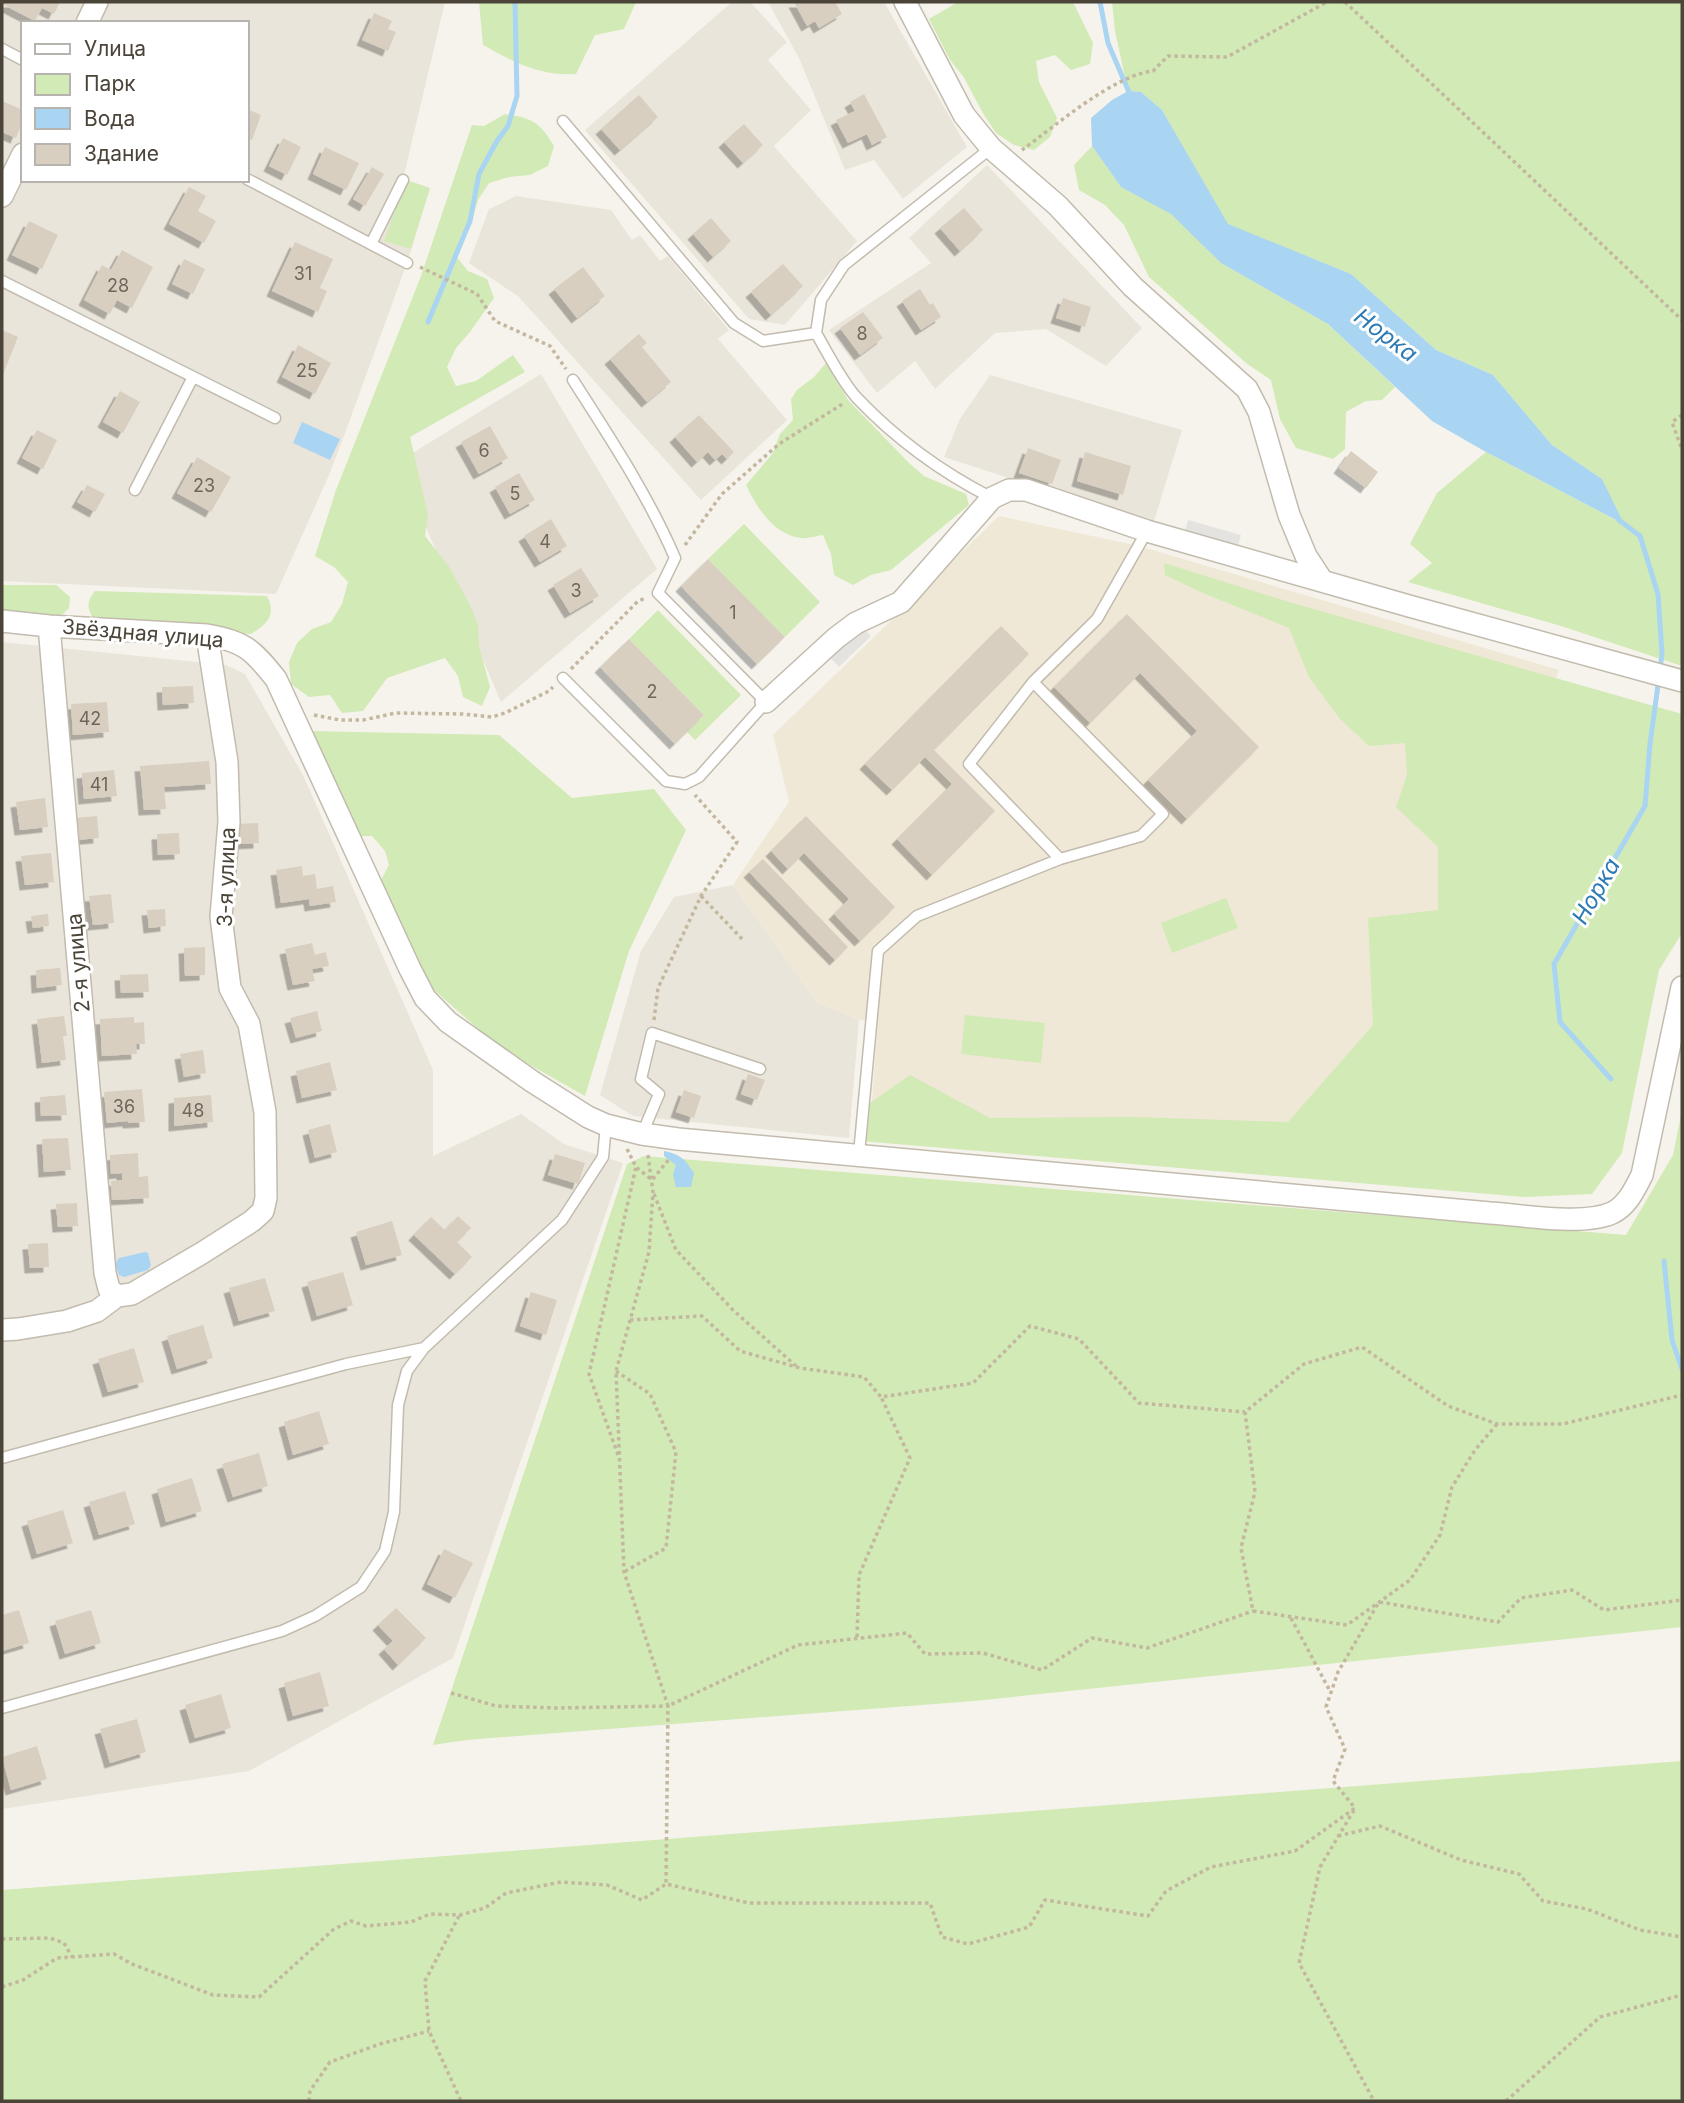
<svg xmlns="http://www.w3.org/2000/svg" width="1684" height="2103" font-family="Inter,sans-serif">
<defs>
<filter id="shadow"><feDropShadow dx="-5.5" dy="5.5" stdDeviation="0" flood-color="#0004"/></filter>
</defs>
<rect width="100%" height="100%" fill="#f6f3ec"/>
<path fill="#eae5da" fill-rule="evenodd" d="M2,2H445L403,179L430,188L407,263L345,433L329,475L276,594L2,581ZM23,23H247V180H23Z
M732,2H750L787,42L768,60L811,110L774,146L857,241L785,325L749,319L585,130Z
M768,2H884L967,147L903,199L874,160L845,170L799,58Z
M987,165L1142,328L1106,366L1046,329L995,333L935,389L915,361L877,393L829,330L931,263L909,238Z
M516,196L611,210L632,240L640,235L660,261L668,256L729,330L718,339L787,420L701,500L519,297L469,263L489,209Z
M541,374L657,569L501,702L398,462Z
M990,375L1182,430L1154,521L1058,494L944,457L960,419Z
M2,642L226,665L245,674L304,777L433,1070V1156L521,1114L564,1144L623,1163L453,1658L249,1771L2,1809Z
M733,885L817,1002L859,1020L849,1138L633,1116L600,1095L641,951L674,897Z"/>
<path fill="#efe8d6" d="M999,516L1139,546L1559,670L1406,1097L1310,1167L869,1138L878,1022L859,1020L817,1002L733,885L789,802L773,735Z"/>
<path fill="#d2eab5" d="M479,2H636L624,29L595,35L576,74C540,76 513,62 483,45Z
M958,2H1072L1074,4L1093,43L1090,64L1071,70L1055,55L1036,61L1039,82L1057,118L1050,137L1034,150L1014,145L996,133L984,115L963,76L950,60L929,19Z
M1112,2H1682V666L1561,626L1408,582L1432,563L1410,544L1437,493L1486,452L1622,523L1602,479L1552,445L1493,375L1436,350L1351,274L1228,225L1162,110L1141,92L1128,91L1115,31Z
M505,114C532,118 540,122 554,146L548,166L530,175L509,177L489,183L478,200L472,220L461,235L455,255L468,271L487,279L494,298L470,332L456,348L447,367L456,386L476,381L513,355L525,372L410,437L428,515L425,536L450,568L470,605L478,625L479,646L490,687L482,706L463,697L458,676L445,658L387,678L363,711L342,713L330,695L309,697L291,684L289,662L297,643L312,629L331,622L342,604L348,582L334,567L315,556L336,490L421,276L472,125L484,126Z
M1092,146L1121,187L1171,213L1221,263L1328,324L1395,387L1382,400L1366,401L1346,412L1345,449L1333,459L1296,448L1280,419L1271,380L1246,363L1149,277L1124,225L1105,205L1079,190L1074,165Z
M406,180L430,188L411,249L384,241Z
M826,363L848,400L909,463L924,476L966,494L969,505L891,570L871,575L853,585L834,575L831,554L823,535C816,536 808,539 801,538C774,535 757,508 746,485L773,453L780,434L793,420L791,399L797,390L814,377Z
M744,524L820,602L785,637L708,559Z
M1164,563L1289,602L1682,714V933L1659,970L1622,1153L1592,1194L1524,1197L860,1141L857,1112L910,1075L990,1118L1134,1117L1288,1122L1373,1025L1368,918L1438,910V847L1396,807L1407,775L1405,743L1369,746L1340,719L1309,677L1289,628L1203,593L1165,575Z
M2,585H56L70,597L69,608L63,614L56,617L2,611Z
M95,591L267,596C277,615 267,624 251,634L94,619C86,608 87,601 95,591Z
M658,610L741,695L695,740L687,732L704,715L629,639Z
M309,731L499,735L572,798L654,789L686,830L629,951L585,1096L500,1048L426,983L380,882L389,865L385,851L372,836H360Z
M1226,898L1238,928L1172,953L1161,923Z
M965,1015L1045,1023L1041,1063L961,1054Z
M1682,1110V1627L974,1701L466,1740L433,1745L627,1164L644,1156L1626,1235L1673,1155Z
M1682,1761V2101H2V1890Z"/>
<path fill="#e5e3e0" d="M1188,520L1241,535L1238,546L1185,531Z
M860,625L871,636L839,667L828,655Z"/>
<path fill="#a9d4f2" d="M1128,91L1141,92L1162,110L1228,224L1351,274L1436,350L1493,375L1552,445L1602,479L1624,524L1486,452L1432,421L1328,324L1221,263L1171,214L1121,187L1092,146L1091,118L1112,100Z
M302,422L340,439L330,460L293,443Z
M664,1151C680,1154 686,1160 694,1173L691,1187H676L673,1174L676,1165L664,1156Z
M145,1252L148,1253L151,1265L148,1270L124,1277L119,1275L115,1264L119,1258Z"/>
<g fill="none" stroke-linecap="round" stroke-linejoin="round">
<path stroke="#a9d4f2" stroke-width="5" d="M1100,2L1108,43L1131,97
M428,322L470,221L479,174L497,141L508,126L517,96L515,2
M1619,520L1640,536L1658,594L1662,654L1660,669
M1611,1079L1560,1022L1554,964L1645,806L1650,744L1658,685
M1664,1261L1672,1340L1682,1369"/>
</g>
<path fill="#d8cfc1" filter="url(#shadow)" d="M2,2H60L54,14L42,8L35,21L2,4Z
M794,2H835L842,14L819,28L815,21L807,26Z
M374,13L392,21L388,29L396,32L388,51L362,40Z
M864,94L887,137L872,145L867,134L848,143L836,120L855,111L850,102Z
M639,95L658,117L620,150L601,129Z
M2,101L23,110V121L16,138L2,132Z
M247,109L261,115L252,140L247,139Z
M744,124L763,145L743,163L724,142Z
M283,138L301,147L287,175L269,166Z
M325,147L359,163L346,190L313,174Z
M372,167L384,174L365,206L353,199Z
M189,187L206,196L198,211L216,221L204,243L169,224Z
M964,208L983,230L960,251L940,228Z
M711,218L731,241L713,257L693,234Z
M29,221L58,235L42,269L12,255Z
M295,242L333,259L320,288L327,291L318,312L272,291Z
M122,250L153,267L132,308L117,300L110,314L84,300L102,265L111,270Z
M184,259L205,269L193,294L172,284Z
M783,264L803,286L771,315L751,292Z
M583,267L605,296L577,318L554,289Z
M920,289L930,305L933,303L941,317L921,330L902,301Z
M1063,298L1091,307L1085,327L1056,318Z
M863,312L883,338L860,355L840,328Z
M2,330L18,337L2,377Z
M639,334L647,343L642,347L671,382L647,402L610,359Z
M298,345L331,363L315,394L282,377Z
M120,391L140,402L123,433L103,422Z
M699,415L734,452L727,459L722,454L715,460L708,452L697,462L675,437Z
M490,426L508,458L479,474L461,442Z
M37,430L57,440L43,469L22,458Z
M1028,448L1061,460L1052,484L1019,473Z
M1351,451L1378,472L1366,488L1339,468Z
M1085,452L1131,466L1123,495L1077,481Z
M197,457L231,477L211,512L177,493Z
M519,473L535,500L510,514L495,487Z
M87,485L105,494L95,512L77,502Z
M551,519L567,546L540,562L524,536Z
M708,559L785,637L757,664L681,586Z
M581,568L599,596L570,613L553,585Z
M1127,614L1259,747L1187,819L1148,780L1197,731L1140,673L1090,723L1054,687Z
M1001,626L1029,654L934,750L995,811L932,875L897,839L952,784L925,757L892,790L865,764Z
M629,639L704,715L675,744L600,667Z
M193,686L194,703L163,705L162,687Z
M107,702L109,732L73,735L71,704Z
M209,761L211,784L164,787L166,809L144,810L140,766Z
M114,770L117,796L84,799L82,773Z
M45,798L48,827L20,830L16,802Z
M97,816L99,838L76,840L74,818Z
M806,816L895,907L860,941L834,914L849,899L804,853L788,869L771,851Z
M258,823L259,843L239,844L238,824Z
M179,833L180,854L158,855L157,834Z
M51,853L54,882L25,885L21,856Z
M763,859L848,947L835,960L749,872Z
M302,866L303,876L315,874L317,889L333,886L336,902L310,906L309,899L281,903L276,870Z
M111,894L114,923L93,925L89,896Z
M165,909L166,926L149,928L147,910Z
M48,914L49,926L33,928L31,916Z
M312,943L315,955L326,952L329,966L312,969L315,981L293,985L285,949Z
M205,947V975L185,976L184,948Z
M60,968L62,985L37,988L36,970Z
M148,974L149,992L121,993L120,975Z
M317,1011L322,1031L296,1038L290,1018Z
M64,1016L67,1036H63L66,1060L42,1063L37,1019Z
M134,1017V1023L144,1022L145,1044H136L137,1054L102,1056L100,1019Z
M203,1050L206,1073L184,1077L180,1054Z
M330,1062L337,1090L302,1098L296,1071Z
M748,1074L765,1080L757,1100L741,1094Z
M142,1089L145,1122L128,1123V1121L107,1123L104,1092Z
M684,1090L701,1096L694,1118L676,1112Z
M65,1095L67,1115L41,1116L40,1097Z
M211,1095L213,1122L174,1126V1098Z
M330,1124L337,1152L315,1158L308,1130Z
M68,1138L71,1170L44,1172L42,1139Z
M138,1153L139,1177L148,1176L149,1198L112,1200L111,1181L122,1180V1173L111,1174L110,1155Z
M555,1154L585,1163L578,1184L548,1175Z
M77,1203L78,1226L58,1227L56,1204Z
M458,1216L471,1228L457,1242L472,1257L455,1274L414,1235L431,1217L445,1230Z
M392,1221L402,1255L366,1265L356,1232Z
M48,1243L49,1267L30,1268L28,1244Z
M343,1272L353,1305L317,1316L307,1282Z
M265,1278L275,1311L239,1321L229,1288Z
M531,1292L557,1300L546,1335L520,1326Z
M203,1325L213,1358L177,1369L167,1336Z
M134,1348L144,1382L108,1392L98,1359Z
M319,1411L329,1444L293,1455L284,1422Z
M259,1453L268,1486L233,1497L222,1464Z
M192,1478L202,1511L166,1522L157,1489Z
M125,1491L135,1524L99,1535L89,1502Z
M63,1510L73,1543L37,1554L27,1521Z
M444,1549L473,1563L455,1598L427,1584Z
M396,1608L426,1638L398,1665L384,1649L393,1641L378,1625Z
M19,1610L29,1643L2,1651V1615Z
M91,1610L101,1643L65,1654L55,1621Z
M320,1672L329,1706L293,1716L284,1683Z
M221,1694L231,1728L195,1738L185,1705Z
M137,1719L146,1752L110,1763L100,1729Z
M37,1746L47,1779L11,1790L2,1757Z"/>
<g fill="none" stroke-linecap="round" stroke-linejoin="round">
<g stroke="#c2bbae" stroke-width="13">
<path id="service" d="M2,49L23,60
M563,121L734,323L763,341L816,333
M991,148L844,265L821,300L816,333C827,352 842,382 857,398C895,438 943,473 992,498
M247,179L407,263
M371,244L403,180
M2,281L275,418
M135,490L193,377
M563,678L666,781L685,784L699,777L766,702L658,593L675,558C648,495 610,438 573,380
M1033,682L1163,814L1141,836L1060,859
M642,1134L659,1094L641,1079L652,1033L760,1069
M859,1154L878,951L917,916L1060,859L969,764L1033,682L1097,619L1147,531
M2,1458L346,1364L424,1348
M2,1708L282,1631L315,1616L361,1587L385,1551L394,1512L398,1405L407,1371L424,1348L562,1220L603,1157L606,1125"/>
</g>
<g stroke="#c2bbae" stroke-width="24">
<path id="minor" d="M905,2L964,115L991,148L1058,206L1133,287L1247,389L1259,412L1289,515L1306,556L1321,579
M87,23L97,2
M2,196L23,154
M2,621L49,626L207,635C244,641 253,650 276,679L410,969L425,998L448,1022L533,1082L588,1117L606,1125L642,1134L678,1139L1490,1213C1523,1215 1582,1226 1612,1213C1627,1206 1635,1189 1642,1175L1682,987
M49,626L105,1273L109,1289L117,1296
M766,702L836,638L856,623L901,602L992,498L1009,490H1026L1147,531L1409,606L1682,681
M2,1330L18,1329L67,1321L97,1311L117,1296L132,1294L202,1253L252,1221L263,1211L266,1198L265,1112L249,1024L230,988L221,917L229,822L227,762L207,635"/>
</g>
<path stroke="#c4b79f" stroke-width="3.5" stroke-dasharray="3.5 3.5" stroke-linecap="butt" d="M1345,2L1682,320
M1022,150C1055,126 1114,75 1153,71L1168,56L1227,57L1327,2
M420,267L477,294L495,321L550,346L566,369
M1682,415L1672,422L1682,450
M685,545L722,494L779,444L844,403
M571,669L638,601L646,598
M314,715L340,720H363L396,713L463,714L492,717L505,713L549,691L553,687
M701,896L744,941
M654,1020L658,988L701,896L737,842L695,795
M627,1149L636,1167L652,1180L670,1158
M648,1155L653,1192L649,1252L616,1371L624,1572L668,1706L798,1645L907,1633L925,1654L983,1653L1042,1670L1092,1638L1147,1648L1253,1611
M654,1194L676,1250L733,1310L796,1366
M630,1320L702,1316L740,1351L800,1368L864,1377L881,1397L973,1383L1030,1326L1079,1339L1139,1403L1245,1412
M616,1371L650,1394L676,1452L666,1548L624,1572
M1497,1424L1475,1450L1452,1487L1440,1535L1410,1580L1347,1625L1253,1611L1241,1548L1255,1492L1245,1412L1304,1364L1362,1347L1448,1406L1497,1424H1563L1682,1395
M618,1455L589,1374L636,1167
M1291,1618L1331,1693
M857,1637L859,1575L910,1458L881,1397
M451,1693L496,1706L556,1708L668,1706L666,1884L749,1903H930L942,1937L968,1944L1029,1927L1045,1900L1148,1916L1166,1891L1211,1867L1295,1851L1355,1808L1333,1781L1345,1749L1326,1707L1338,1672L1379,1602L1498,1622L1521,1598L1572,1590L1604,1610L1682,1600
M1354,1810L1320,1867L1299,1963L1374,2101
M1338,1836L1380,1826L1461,1860L1519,1874L1543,1901L1587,1909L1640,1930L1682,1937
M459,1916L425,1981L429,2031L461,2101
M2,1939L50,1938L64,1943L72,1957
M2,1987L23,1980L57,1958L114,1954L132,1964L213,1995L259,1997L334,1929L351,1921L366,1926L411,1922L430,1914L460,1915L485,1908L506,1893L561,1882L607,1885L642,1900L666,1884
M309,2101L310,2091L330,2062L380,2044L429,2031
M1506,2101L1600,2017L1682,1995"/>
<use href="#service" stroke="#fff" stroke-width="10"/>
<use href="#minor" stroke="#fff" stroke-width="21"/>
</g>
<g text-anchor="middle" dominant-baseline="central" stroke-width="6" stroke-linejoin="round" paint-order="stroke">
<g font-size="18" fill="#6e675b">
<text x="303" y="273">31</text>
<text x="118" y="285">28</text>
<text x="862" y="333">8</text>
<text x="307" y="370">25</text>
<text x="484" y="450">6</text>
<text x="204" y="485">23</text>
<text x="515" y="493">5</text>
<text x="545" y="541">4</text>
<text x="576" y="590">3</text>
<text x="733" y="612">1</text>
<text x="652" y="691">2</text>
<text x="90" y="718">42</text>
<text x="99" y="784">41</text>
<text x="124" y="1106">36</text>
<text x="193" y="1110">48</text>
</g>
<g font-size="21" fill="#4b4439" stroke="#fff">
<text transform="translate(143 633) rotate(5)">Звёздная улица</text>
<text transform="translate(226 877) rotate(-88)">3-я улица</text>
<text transform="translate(78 963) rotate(-95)">2-я улица</text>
</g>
<g font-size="23" font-style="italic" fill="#2e7ab2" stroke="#fff">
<text transform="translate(1386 335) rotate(37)">Норка</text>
<text transform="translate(1596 891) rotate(-60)">Норка</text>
</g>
</g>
<rect width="1684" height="2103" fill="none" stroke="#4b4439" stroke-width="7"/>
<rect x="21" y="21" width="228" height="161" fill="#ffffff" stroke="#b7b4b0" stroke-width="2"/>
<rect x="35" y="44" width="35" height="10" fill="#ffffff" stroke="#b7b4b0" stroke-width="2"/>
<text x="84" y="56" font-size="21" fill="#4b4439">Улица</text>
<rect x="35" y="74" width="35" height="21" fill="#d2eab5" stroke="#b7b4b0" stroke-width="2"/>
<text x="84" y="91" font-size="21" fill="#4b4439">Парк</text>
<rect x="35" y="108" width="35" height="21" fill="#a9d4f2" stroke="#b7b4b0" stroke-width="2"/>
<text x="84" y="126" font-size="21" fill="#4b4439">Вода</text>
<rect x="35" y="144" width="35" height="21" fill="#d8cfc1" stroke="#b7b4b0" stroke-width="2"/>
<text x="84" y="161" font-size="21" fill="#4b4439">Здание</text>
</svg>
